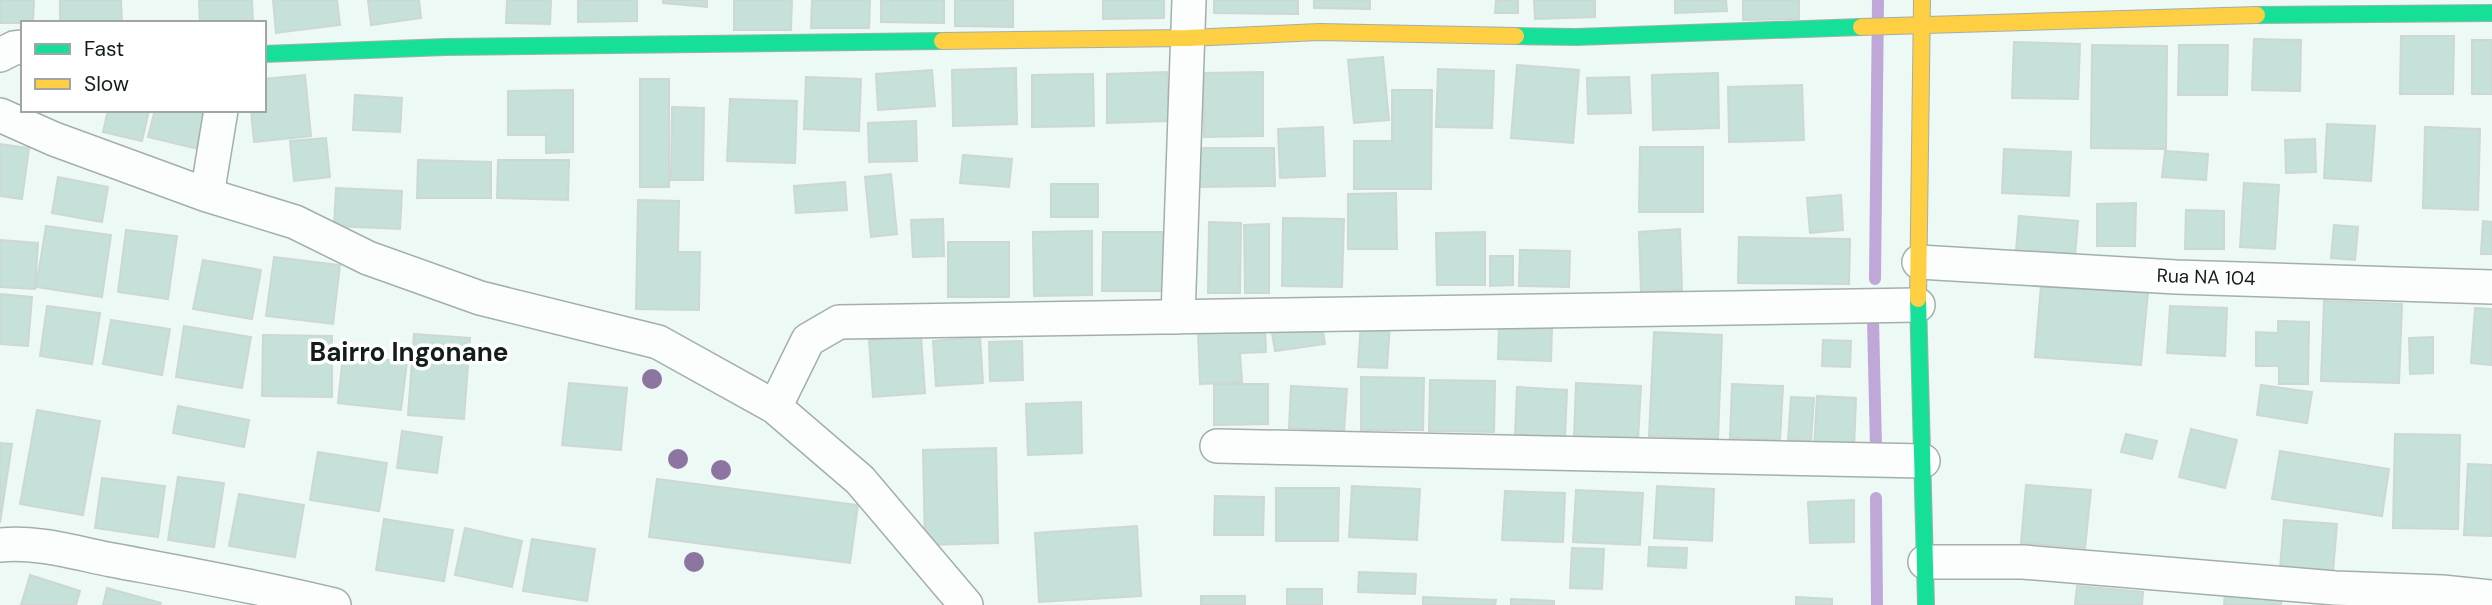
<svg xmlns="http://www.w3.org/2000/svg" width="2492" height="605" font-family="'DM Sans',sans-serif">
<rect width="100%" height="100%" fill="#ecf9f5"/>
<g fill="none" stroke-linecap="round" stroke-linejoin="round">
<path stroke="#bfa8d8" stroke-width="12" d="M1875,279L1878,0
M1873,320L1876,447
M1876,498L1877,605"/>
</g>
<path fill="#c6e0da" stroke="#cdd8d5" stroke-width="2" d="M0,0H34L33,23H0Z
M60,0H121L122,23H60Z
M199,0H252L253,23H200Z
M273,0H337L340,25L276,33Z
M368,0H419L421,18L371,25Z
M507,0H551L550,24L506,23Z
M578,0H637V21L578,22Z
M663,0H707V7L663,3Z
M734,0H792L791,30H734Z
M812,0H870L869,28H811Z
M881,0H944V23L881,22Z
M955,0H1013V27L955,26Z
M1103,0H1164V18L1103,19Z
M1214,0H1298V14L1214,13Z
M1314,0H1370V9L1314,8Z
M1496,0H1518V13H1495Z
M1534,0H1595V17L1535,19Z
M1675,0H1726L1727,11L1675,13Z
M1743,0H1799V19L1743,20Z
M2401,36H2454L2453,94H2400Z
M2254,39L2301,40L2300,91L2252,90Z
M2472,40H2492V94H2472Z
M2014,42L2080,44L2078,99L2012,98Z
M2092,45L2167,46L2166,149L2091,148Z
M2179,45H2228L2227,95H2178Z
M1383,57L1389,120L1354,123L1348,60Z
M1517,65L1579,70L1573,143L1511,138Z
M1016,68L1017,124L953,126L952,70Z
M1438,69L1494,71L1492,128L1436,127Z
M932,70L935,106L878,110L876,74Z
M1167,72L1169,121L1107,123V74Z
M1263,72V136L1204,137V73Z
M1718,73L1719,128L1653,130L1652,75Z
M1093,74L1094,126L1032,127V75Z
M305,75L311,136L254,142L251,110H264V79Z
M806,77L861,79L859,131L804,129Z
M1629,77L1631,113L1588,114L1587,78Z
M640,79H669V187H640Z
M1802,85L1804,140L1729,142L1728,87Z
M573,90V152L546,153V135H508V91Z
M1392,90H1432L1431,189H1354V141H1392Z
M355,95L402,98L400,132L353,130Z
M730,99L797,101L795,163L727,161Z
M672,107L704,108L703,180H671Z
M108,110H149L142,141L103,132Z
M155,110H217L207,151L148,137Z
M916,121L917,161L869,162L868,123Z
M2327,124L2375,126L2371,181L2324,178Z
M1323,127L1325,176L1280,178L1278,129Z
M2425,127L2480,129L2478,210L2423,208Z
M326,138L330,177L294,181L290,141Z
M2315,139L2316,172L2286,173L2285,140Z
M0,144L29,148L22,199L0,196Z
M1640,147H1703V212H1639Z
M1195,148H1274L1275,186L1195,187Z
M2004,149L2071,152L2069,196L2002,193Z
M2165,151L2208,154L2206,180L2162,177Z
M963,155L1012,159L1009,187L960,183Z
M418,160L491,162V198H417Z
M498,160H569L568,200L497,198Z
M891,174L897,234L871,237L865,177Z
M58,177L108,187L102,222L52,213Z
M845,182L847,210L796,213L794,186Z
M2244,183L2279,185L2275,249L2240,247Z
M1051,184H1098V217H1051Z
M336,188L402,191L400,229L334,226Z
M1396,193L1397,249H1348V194Z
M1841,195L1843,230L1810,233L1807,198Z
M638,200L679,201L678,252H700L699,310L636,309Z
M2136,203L2135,246H2097V204Z
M2186,210L2224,211V249H2185Z
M2019,216L2078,221L2075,255L2016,250Z
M1283,218L1344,219L1342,287L1282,286Z
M943,219L944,256L913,257L911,220Z
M2483,221L2492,222V254H2481Z
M1209,222L1241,223L1240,293H1208Z
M1269,224V293H1245L1244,225Z
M2334,225L2358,227L2355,260L2331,258Z
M46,226L111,235L102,297L36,287Z
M1680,229L1682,290L1641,292L1639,232Z
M126,230L177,236L168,299L118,292Z
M1092,231V295L1034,296L1033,232Z
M1103,232H1165L1164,291H1102Z
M1485,232V285H1437L1436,233Z
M1739,237L1850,239L1849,284L1738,283Z
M0,240L38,243L35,289L0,287Z
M948,242H1009V297H948Z
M1520,250L1570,251L1569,287L1519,286Z
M1490,256H1513V285L1490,286Z
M274,257L340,265L333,324L266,316Z
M203,260L261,270L252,319L193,309Z
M2041,285L2148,293L2141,365L2035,357Z
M0,294L32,297L28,346L0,344Z
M2324,301L2402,304L2399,383L2321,381Z
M47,306L100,313L92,364L40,356Z
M2170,306L2227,308L2225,356L2167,353Z
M2475,308L2492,309V365L2471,363Z
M1321,319L1325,344L1275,351L1271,327Z
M111,320L170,329L162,375L103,364Z
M2278,321L2309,322L2308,384H2279V366H2256V332L2278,333Z
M1361,322L1390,324L1387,368L1358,367Z
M184,326L251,337L242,388L176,377Z
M1499,328L1552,329L1551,361L1498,359Z
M1265,330L1266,352L1240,353L1242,382L1200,384L1198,333Z
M1654,332L1722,335L1718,439L1649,436Z
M414,334L470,338L464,419L408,415Z
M263,335L332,336V397L262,396Z
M921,336L925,393L873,397L869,340Z
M980,337L983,383L936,386L933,341Z
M2433,337V373L2410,374L2409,338Z
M1823,340L1851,341L1850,367L1822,366Z
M1022,341L1023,380L990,381L989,342Z
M343,355L407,362L401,410L338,403Z
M1361,377L1424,378L1423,430H1361Z
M1430,380L1495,381L1494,432L1429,431Z
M569,383L627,388L621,450L562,445Z
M1576,383L1641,386L1638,440L1574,437Z
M1214,384H1268V424L1214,425Z
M1732,384L1783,386L1780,440L1730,438Z
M2261,385L2312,392L2307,423L2257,415Z
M1291,386L1347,389L1344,431L1289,428Z
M1517,387L1567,390L1565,437L1515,435Z
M1817,396L1856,398L1854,449L1814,448Z
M1791,397L1814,398L1811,441L1788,440Z
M1081,402L1082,453L1028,455L1026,404Z
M178,406L249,420L244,447L173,433Z
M37,410L100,421L83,515L20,504Z
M2191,429L2237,440L2225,488L2179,477Z
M402,431L442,437L437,473L397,468Z
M2126,434L2157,441L2152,459L2121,452Z
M2395,434L2460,435L2458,529L2393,528Z
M0,443L12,444L0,523Z
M996,448L998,543L925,545L923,450Z
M2280,451L2389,469L2382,516L2272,499Z
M318,452L387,463L379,511L310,500Z
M2468,464L2492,465V536L2464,535Z
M178,477L224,483L214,547L168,540Z
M102,478L165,486L158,537L95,528Z
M657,479L858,505L850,563L649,537Z
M2026,485L2091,490L2085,548L2021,543Z
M1352,486L1420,489L1417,540L1349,537Z
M1657,486L1714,489L1712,541L1654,538Z
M1276,488H1339L1338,541H1276Z
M1576,490L1643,493L1640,545L1573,542Z
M1505,491L1565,493L1563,542L1502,540Z
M239,494L304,505L295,557L229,546Z
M1215,496L1264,497L1263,535H1214Z
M1854,500V542L1810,543L1808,502Z
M384,519L453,530L444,581L376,570Z
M2284,520L2337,524L2333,572L2280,568Z
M1137,526L1141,596L1039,602L1035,533Z
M465,528L522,541L512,587L455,575Z
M532,539L595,549L587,601L523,591Z
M1649,547L1687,548L1686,568L1648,566Z
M1572,548L1604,549L1602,589L1570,588Z
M1359,572L1416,574L1415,594L1358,592Z
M30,575L80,591L76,605H21Z
M2077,586L2143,592L2142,605H2075Z
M107,588L161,603L160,605H103Z
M1287,589H1322V605H1287Z
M2225,592L2282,595L2281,605H2224Z
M1201,596H1245V605H1201Z
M1423,597L1496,600L1495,605H1423Z
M1796,597L1832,599V605H1796Z
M1511,599L1554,601V605H1511Z"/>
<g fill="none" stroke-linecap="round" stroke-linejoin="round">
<g stroke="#a3afab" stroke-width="36">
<path id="street" d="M0,55L14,48L23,47
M0,115L54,139L207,195L295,222L368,258L480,298L658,342L775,407L860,480L966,605
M207,195L221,110
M1919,262L2176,277L2492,287
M1178,317L1189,0
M775,407L808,340L839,322L1918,305
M1217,446L1923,461
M0,545C36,541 76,553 112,560C187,574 261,587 334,605
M1925,562H2023L2335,588L2442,592L2492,597"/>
</g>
<g stroke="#a3afab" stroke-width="18">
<path id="fast" d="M2257,15L2492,13
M1516,36L1576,37L1861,27
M264,54L445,47L942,41
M1918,299L1926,605"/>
</g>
<g stroke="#a3afab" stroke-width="18">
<path id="slow" d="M1861,27L2257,15
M942,41L1188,38L1319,32L1516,36
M1918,299L1922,0"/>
</g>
<use href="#street" stroke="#fcfefe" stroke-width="33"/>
<use href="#fast" stroke="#16e098" stroke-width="16"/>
<use href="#slow" stroke="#ffcf43" stroke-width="16"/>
</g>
<g fill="#8d75a2">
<circle cx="652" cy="379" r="10"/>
<circle cx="678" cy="459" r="10"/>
<circle cx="721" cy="470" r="10"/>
<circle cx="694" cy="562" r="10"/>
</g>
<g text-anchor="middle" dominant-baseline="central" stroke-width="7" stroke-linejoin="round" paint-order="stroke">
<g font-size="19" fill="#131d1b" stroke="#fff">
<text transform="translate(2206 277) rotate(2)">Rua NA 104</text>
</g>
<g font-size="26" font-weight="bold" fill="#131d1b" stroke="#fff">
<text x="409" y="352">Bairro Ingonane</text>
</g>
</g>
<rect x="21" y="21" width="245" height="91" fill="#ffffff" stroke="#a1a5a4" stroke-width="2"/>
<rect x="35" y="44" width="35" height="10" fill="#16e098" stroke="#a1a5a4" stroke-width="2"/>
<text x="84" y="56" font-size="21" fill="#131d1b">Fast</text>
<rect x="35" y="79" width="35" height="10" fill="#ffcf43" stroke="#a1a5a4" stroke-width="2"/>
<text x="84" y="91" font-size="21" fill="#131d1b">Slow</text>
</svg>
